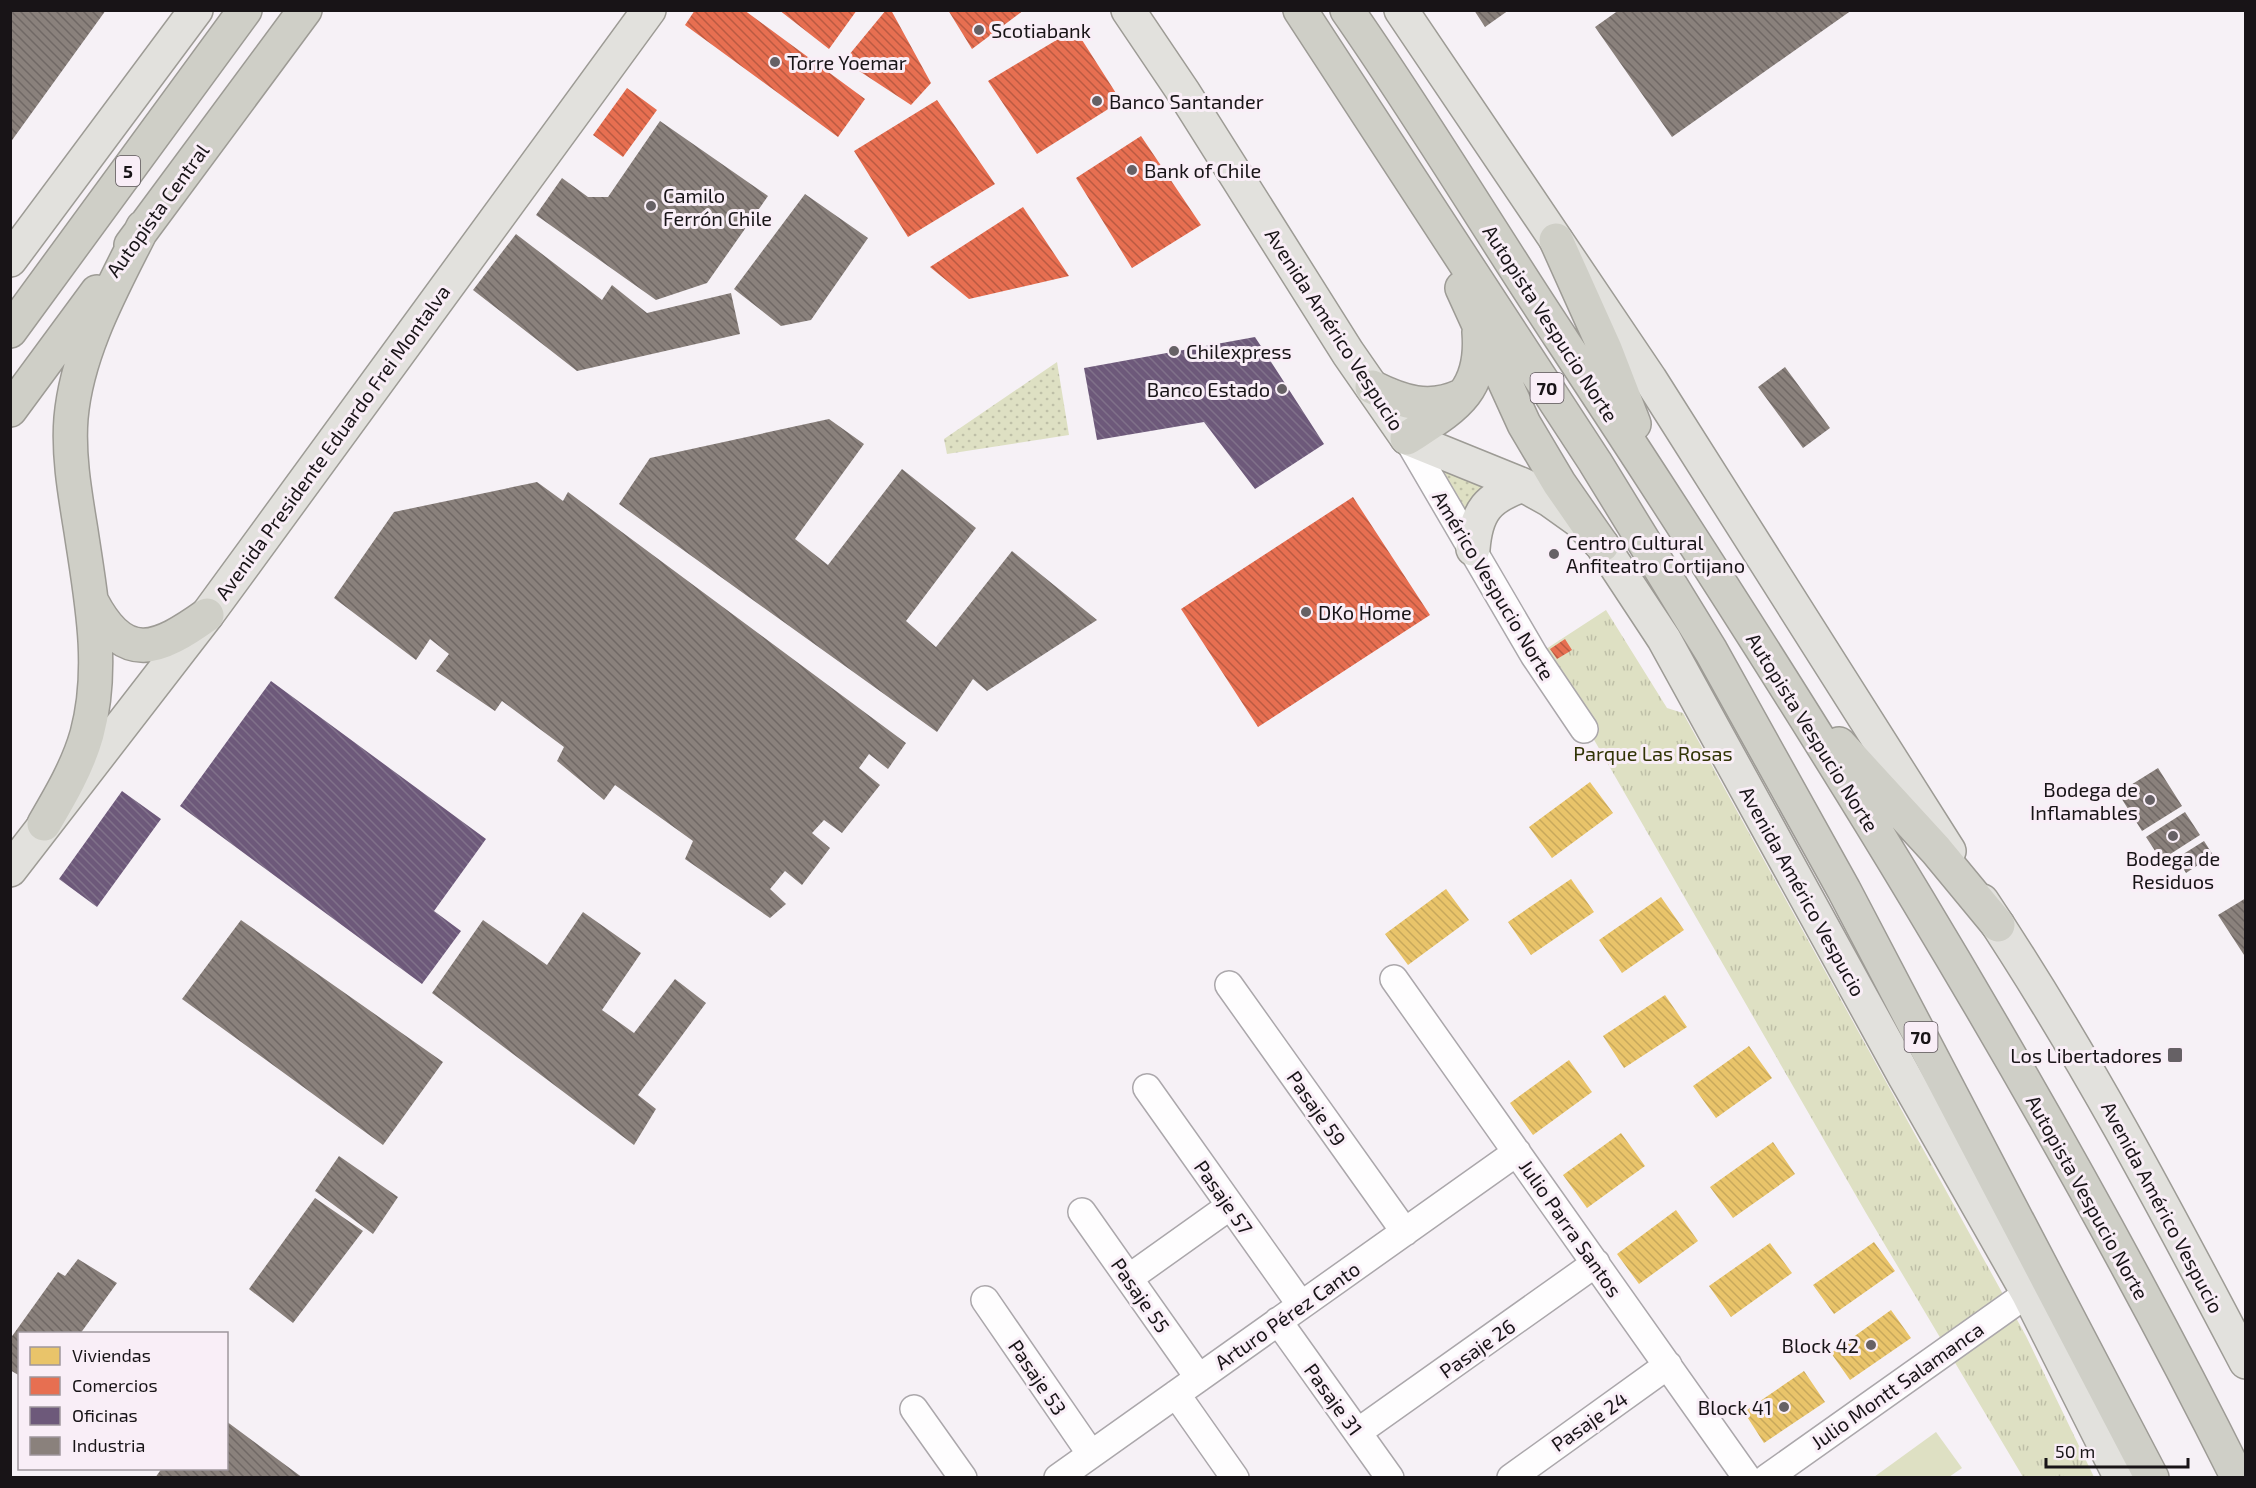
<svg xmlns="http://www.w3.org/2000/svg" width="2256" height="1488" font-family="'Exo 2',sans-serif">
<defs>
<pattern id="grass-dots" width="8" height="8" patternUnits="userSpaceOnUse" patternTransform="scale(1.5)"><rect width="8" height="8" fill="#dee0c3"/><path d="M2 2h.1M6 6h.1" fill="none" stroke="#bebfa7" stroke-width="1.8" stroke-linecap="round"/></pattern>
<pattern id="park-tufts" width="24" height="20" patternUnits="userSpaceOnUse" patternTransform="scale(1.5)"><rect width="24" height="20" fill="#dee0c3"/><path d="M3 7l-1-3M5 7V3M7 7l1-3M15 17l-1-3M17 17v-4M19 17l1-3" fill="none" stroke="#bebfa7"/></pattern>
<pattern id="homes-back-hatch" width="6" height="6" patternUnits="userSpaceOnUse" patternTransform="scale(1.5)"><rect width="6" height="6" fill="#e9c46a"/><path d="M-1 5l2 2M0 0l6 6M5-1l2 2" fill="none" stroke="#c7a85b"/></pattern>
<pattern id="shops-back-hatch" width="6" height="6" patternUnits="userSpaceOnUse" patternTransform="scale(1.5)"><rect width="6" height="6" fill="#e76f51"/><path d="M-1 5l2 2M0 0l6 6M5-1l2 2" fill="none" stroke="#ba5a42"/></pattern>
<pattern id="offices-back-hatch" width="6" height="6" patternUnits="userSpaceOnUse" patternTransform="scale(1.5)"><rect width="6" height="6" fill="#6d597a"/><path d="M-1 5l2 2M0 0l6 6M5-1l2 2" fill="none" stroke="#80718a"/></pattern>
<pattern id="industry-back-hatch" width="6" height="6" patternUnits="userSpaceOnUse" patternTransform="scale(1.5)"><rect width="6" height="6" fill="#8a817c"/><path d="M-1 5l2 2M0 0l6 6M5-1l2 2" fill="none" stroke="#706865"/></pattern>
</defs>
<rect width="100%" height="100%" fill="#f6f1f6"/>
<path fill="url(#grass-dots)" d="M1057,362L1069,435L947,454L944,439Z
M1431,458L1495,486L1471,519Z"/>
<path fill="url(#park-tufts)" d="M1606,610L1667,708L1683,713L2026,1336L2094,1477H2023L1866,1213L1543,651Z"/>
<path fill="#dee0c3" d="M1936,1432L1962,1468L1949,1477H1874Z"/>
<path fill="url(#homes-back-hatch)" d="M1590,782L1613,813L1552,858L1529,827Z
M1571,879L1594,912L1531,955L1508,922Z
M1446,889L1469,920L1408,965L1385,934Z
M1661,897L1684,930L1622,973L1599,940Z
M1665,995L1687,1027L1624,1068L1603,1036Z
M1749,1046L1772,1078L1716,1118L1693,1086Z
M1569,1060L1592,1092L1533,1135L1510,1103Z
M1621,1133L1645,1166L1587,1208L1563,1175Z
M1773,1142L1795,1174L1733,1218L1710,1187Z
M1676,1210L1698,1241L1639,1284L1617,1254Z
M1874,1242L1895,1271L1834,1314L1813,1285Z
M1770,1243L1792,1273L1731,1317L1709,1286Z
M1891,1310L1911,1338L1850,1380L1831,1353Z
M1804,1371L1825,1402L1764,1443L1744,1412Z"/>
<path fill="url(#shops-back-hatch)" d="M695,10H744L865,99L838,137L685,25Z
M779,10H857L829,49Z
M886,10H891L931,83L911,105L844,61Z
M948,10H1024L972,49Z
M1075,29L1121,101L1037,154L988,81Z
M627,88L657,110L623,157L593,135Z
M937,100L995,184L908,237L854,151Z
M1141,136L1201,225L1132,268L1076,178Z
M1023,207L1069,276L969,299L930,267Z
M1353,497L1430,615L1258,727L1181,609Z
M1565,639L1572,650L1557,659L1550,649Z"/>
<path fill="url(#offices-back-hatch)" d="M1255,337L1324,444L1255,489L1204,422L1097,440L1084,368Z
M271,681L486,839L434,911L461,931L422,984L180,806Z
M122,791L161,819L97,907L59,879Z"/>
<path fill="url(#industry-back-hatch)" d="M10,10H106L10,143Z
M1474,10H1509L1485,27Z
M1619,10H1852L1672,137L1595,27Z
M660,121L768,196L707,283L656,300L536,215L562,178L588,197H608Z
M805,194L868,238L811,320L781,326L734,289Z
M516,234L602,300L612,285L647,313L731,293L740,334L577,371L473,290Z
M1785,367L1830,428L1803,448L1758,387Z
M829,419L864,444L795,539L828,565L902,469L976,528L906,621L936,647L1012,551L1097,620L987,691L973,679L937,732L619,504L650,458Z
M537,482L563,501L568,492L906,743L888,769L869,754L859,768L880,785L842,833L824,820L812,833L830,848L802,885L785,871L770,889L786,904L770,918L685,859L693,841L615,785L604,800L557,761L564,747L502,701L495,711L436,671L449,654L430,639L416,660L334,598L394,512Z
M2158,768L2182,806L2142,831L2118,793Z
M2185,812L2200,835L2161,860L2146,837Z
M2204,841L2213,855L2186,873L2177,858Z
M2246,898V958L2218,915Z
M583,912L641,953L602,1010L634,1033L675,979L706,1003L638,1095L656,1109L634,1145L432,993L483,920L547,965Z
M241,920L443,1062L383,1145L182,999Z
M339,1156L398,1197L373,1234L315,1191Z
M315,1198L363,1231L293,1323L249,1289Z
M78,1259L117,1283L80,1334H20V1376L10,1370V1339L58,1272L65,1276Z
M226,1421L303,1478H155L162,1468H226Z"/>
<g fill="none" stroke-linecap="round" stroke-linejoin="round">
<g stroke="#aba7ab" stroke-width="30">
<path id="minor" d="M1407,438L1534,655L1584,729
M1394,979L1747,1478
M1229,985L1405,1232
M1147,1088L1301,1305
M1082,1212L1199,1378
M1129,1278L1230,1206
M985,1300L1091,1454
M1278,1321L1390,1478
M1176,1394L1235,1478
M914,1409L963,1478
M1358,1432L1596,1263
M1058,1478L1517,1152
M1511,1478L1668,1365
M1767,1478L2028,1293"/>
</g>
<g stroke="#9d9b95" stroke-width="36">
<path id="major" d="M1128,10L1184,93L1348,353L1407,438L1523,485L1550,500L1578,520L1602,545L1664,639L1905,1077L2028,1293L2121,1478
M1401,10L1650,379L1949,851
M10,260L196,10
M1473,549C1476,511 1488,497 1523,485
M10,870L207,615L649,10
M1982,901C2081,1049 2163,1204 2246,1362"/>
</g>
<g stroke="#9d9b95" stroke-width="36">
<path id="highway" d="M1300,10L1595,462L1711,651L1844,890L2152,1478
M1347,10C1423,119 1491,233 1564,343C1806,710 2041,1084 2238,1478
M1556,240L1605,349L1634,424
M131,245L305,10
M1462,288L1524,424L1559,483L1602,545
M10,331L245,10
M1372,387C1402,402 1429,411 1461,396
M10,410L97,292
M1407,438C1453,408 1484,393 1479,332
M92,602C125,665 158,650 207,615
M1839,744L1936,850L1998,925
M44,824C61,795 78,766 87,734C105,667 91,598 81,531C75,494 68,455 71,418C77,350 113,287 143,227"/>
</g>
<use href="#minor" stroke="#fefdfe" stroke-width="27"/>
<use href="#major" stroke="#e2e1dd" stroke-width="33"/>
<use href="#highway" stroke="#cfcfc7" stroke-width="33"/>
</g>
<g fill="#666165" stroke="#f9eef7" stroke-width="2">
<circle cx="979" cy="30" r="6"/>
<circle cx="775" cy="62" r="6"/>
<circle cx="1097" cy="101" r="6"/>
<circle cx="1132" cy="170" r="6"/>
<circle cx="651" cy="206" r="6"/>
<circle cx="1174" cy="351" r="6"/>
<circle cx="1282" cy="389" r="6"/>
<circle cx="1554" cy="554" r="6"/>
<circle cx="1306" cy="612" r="6"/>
<circle cx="2150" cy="800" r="6"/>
<circle cx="2173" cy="836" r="6"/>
<rect x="2167" y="1047" width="16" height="16" rx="3"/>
<circle cx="1871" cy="1345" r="6"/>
<circle cx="1784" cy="1407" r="6"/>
</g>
<g text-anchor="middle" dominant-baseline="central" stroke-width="6" stroke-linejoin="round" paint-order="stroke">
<g fill="#f9eef7" stroke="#5c555a" stroke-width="1.5">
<rect x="116" y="156" width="24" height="30" rx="4.5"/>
<rect x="1530.5" y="373" width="33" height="30" rx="4.5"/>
<rect x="1904.5" y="1022" width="33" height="30" rx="4.5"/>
</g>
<g font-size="18" font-weight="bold" fill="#181417">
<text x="128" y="171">5</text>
<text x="1547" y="388">70</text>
<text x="1921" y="1037">70</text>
</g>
<g font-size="20" fill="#181417" stroke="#f9eef7" text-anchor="start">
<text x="991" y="30">Scotiabank</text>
<text x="787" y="62">Torre Yoemar</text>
<text x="1109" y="101">Banco Santander</text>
<text x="1144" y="170">Bank of Chile</text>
<text x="663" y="195">Camilo<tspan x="663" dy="23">Ferrón Chile</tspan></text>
<text x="1186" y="351">Chilexpress</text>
<text x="1270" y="389" text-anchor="end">Banco Estado</text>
<text x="1566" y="542">Centro Cultural<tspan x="1566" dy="23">Anfiteatro Cortijano</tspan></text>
<text x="1318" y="612">DKo Home</text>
<text x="2138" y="789" text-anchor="end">Bodega de<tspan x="2138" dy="23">Inflamables</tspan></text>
<text x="2173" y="858" text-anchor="middle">Bodega de<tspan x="2173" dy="23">Residuos</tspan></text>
<text x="2162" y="1055" text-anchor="end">Los Libertadores</text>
<text x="1859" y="1345" text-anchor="end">Block 42</text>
<text x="1772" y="1407" text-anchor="end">Block 41</text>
</g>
<g font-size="20" fill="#181417" stroke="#f9eef7">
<text transform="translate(157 210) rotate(-54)">Autopista Central</text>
<text transform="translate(1551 323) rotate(57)">Autopista Vespucio Norte</text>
<text transform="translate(1335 329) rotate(57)">Avenida Américo Vespucio</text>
<text transform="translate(332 442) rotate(-54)">Avenida Presidente Eduardo Frei Montalva</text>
<text transform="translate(1494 585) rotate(59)">Américo Vespucio Norte</text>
<text transform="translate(1813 732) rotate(58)">Autopista Vespucio Norte</text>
<text transform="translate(1803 891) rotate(61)">Avenida Américo Vespucio</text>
<text transform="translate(1317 1108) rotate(55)">Pasaje 59</text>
<text transform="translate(1224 1197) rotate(55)">Pasaje 57</text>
<text transform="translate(2088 1197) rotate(61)">Autopista Vespucio Norte</text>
<text transform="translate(2163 1207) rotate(62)">Avenida Américo Vespucio</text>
<text transform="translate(1571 1228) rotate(55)">Julio Parra Santos</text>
<text transform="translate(1141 1295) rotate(55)">Pasaje 55</text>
<text transform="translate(1287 1315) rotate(-35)">Arturo Pérez Canto</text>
<text transform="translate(1477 1348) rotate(-35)">Pasaje 26</text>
<text transform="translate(1038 1377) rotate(56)">Pasaje 53</text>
<text transform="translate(1897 1385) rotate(-35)">Julio Montt Salamanca</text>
<text transform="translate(1334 1399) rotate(54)">Pasaje 31</text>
<text transform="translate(1589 1421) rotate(-35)">Pasaje 24</text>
</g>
<g font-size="20" fill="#313405" stroke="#f9eef7">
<text x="1653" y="753">Parque Las Rosas</text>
</g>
</g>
<rect width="2256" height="1488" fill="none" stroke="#181417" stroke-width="24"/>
<rect x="18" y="1332" width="210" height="138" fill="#f9eef7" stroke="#9f979d" stroke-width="1.5"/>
<rect x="30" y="1347" width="30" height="18" fill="#e9c46a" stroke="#9f979d" stroke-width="1.5"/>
<text x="72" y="1362" font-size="18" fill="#181417">Viviendas</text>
<rect x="30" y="1377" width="30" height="18" fill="#e76f51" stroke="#9f979d" stroke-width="1.5"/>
<text x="72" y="1392" font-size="18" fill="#181417">Comercios</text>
<rect x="30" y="1407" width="30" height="18" fill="#6d597a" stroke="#9f979d" stroke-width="1.5"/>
<text x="72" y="1422" font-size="18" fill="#181417">Oficinas</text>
<rect x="30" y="1437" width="30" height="18" fill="#8a817c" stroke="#9f979d" stroke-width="1.5"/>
<text x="72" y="1452" font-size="18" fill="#181417">Industria</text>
<path d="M2046 1458v9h142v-9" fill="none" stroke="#181417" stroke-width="3"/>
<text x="2055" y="1458" font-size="18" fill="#181417" stroke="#f9eef7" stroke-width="4.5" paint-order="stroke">50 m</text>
</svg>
